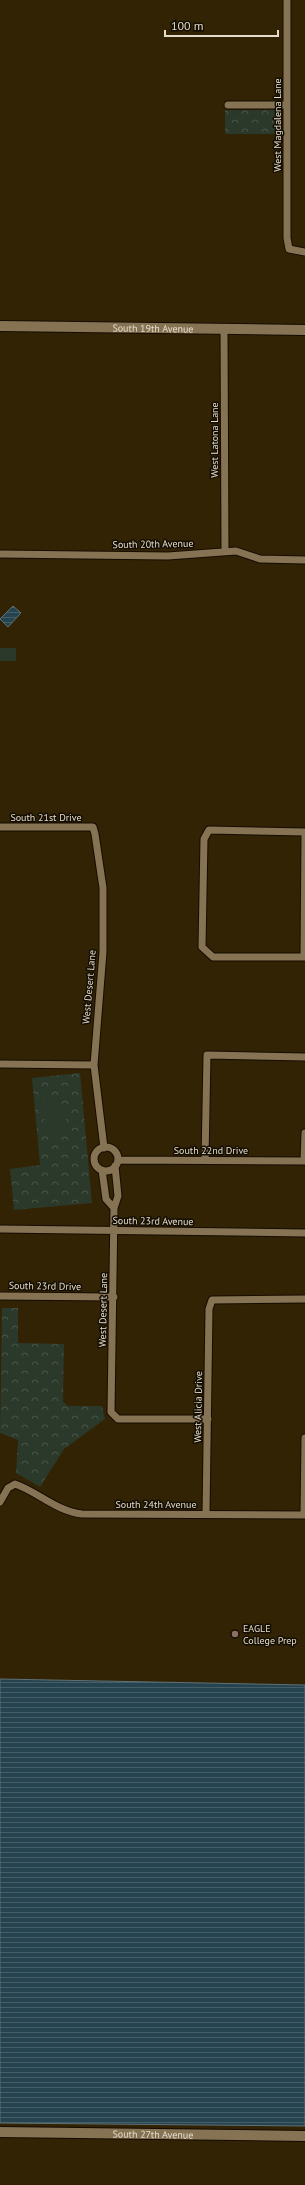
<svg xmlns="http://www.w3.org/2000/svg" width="305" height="2185" font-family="'PT Sans',sans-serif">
<defs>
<pattern id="park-crowns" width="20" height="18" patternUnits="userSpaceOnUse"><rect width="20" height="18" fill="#2b392a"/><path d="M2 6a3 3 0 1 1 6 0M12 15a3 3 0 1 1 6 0" fill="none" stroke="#4a5548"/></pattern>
<pattern id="water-rules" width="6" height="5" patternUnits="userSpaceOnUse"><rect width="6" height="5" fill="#264350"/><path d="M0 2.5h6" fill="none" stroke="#455e68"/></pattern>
</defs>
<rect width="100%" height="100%" fill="#322305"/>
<path fill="url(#park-crowns)" d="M225,110H281L282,134H225Z
M80,1073L92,1203L14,1210L10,1169L40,1165L32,1078Z
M2,1308H18V1343L64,1344L63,1402L68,1406H102L105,1419L64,1449L40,1487L16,1473L18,1440L0,1433Z"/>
<path fill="#2b392a" d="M0,648H16V661H0Z
M56,1096L70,1129L52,1137L37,1104Z"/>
<path fill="url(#water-rules)" stroke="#5f7175" d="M13,606L21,613L8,627L0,619Z
M0,1679L305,1685V2126L0,2123Z"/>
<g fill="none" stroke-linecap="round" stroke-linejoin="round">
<g stroke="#170c00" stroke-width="9">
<path id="street" d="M287,0V238L289,249L305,252
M228,105H287
M224,328L225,551
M0,554L168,556L236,551L260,559L305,560
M0,827H93L95,834L103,888V952L94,1065L104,1148
M305,832L209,830L204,839L202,947L213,957H305
M304,957L305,832
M0,1064L94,1065
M94 1159a12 12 0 1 1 24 0a12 12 0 1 1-24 0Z
M118,1160L304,1161L305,1133
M205,1160L207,1055L305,1057
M115,1166L118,1196L114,1208L111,1412L118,1419H208
M102,1170L106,1199L114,1208
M0,1229L305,1233
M0,1296L114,1297
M0,1502L8,1488L15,1484C38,1492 56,1511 82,1514L305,1515
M206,1514L209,1309L212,1300L305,1299
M304,1515L305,1438"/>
</g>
<g stroke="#170c00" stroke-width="12">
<g id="secondary">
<path id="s1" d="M0,326L305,330"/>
<path id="s2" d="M0,2132L305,2136"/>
</g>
</g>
<use href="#street" stroke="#857354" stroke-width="7"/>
<use href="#secondary" stroke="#857354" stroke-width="10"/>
</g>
<circle fill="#8d6e63" stroke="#140e03" stroke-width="1.5" cx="235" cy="1634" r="4"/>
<g text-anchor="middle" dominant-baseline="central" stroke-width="3" stroke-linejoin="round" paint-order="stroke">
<g font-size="10" fill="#e5dbca" stroke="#140e03">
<text transform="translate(277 125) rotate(-90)">West Magdalena Lane</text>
<text stroke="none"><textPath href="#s1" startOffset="153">South 19th Avenue</textPath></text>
<text transform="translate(214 440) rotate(-90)">West Latona Lane</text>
<text transform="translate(153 544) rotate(-1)">South 20th Avenue</text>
<text x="46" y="817">South 21st Drive</text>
<text transform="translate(89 987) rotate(-85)">West Desert Lane</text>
<text x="211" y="1150">South 22nd Drive</text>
<text transform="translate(153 1221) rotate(1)">South 23rd Avenue</text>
<text transform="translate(45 1286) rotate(1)">South 23rd Drive</text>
<text transform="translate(103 1310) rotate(-89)">West Desert Lane</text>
<text transform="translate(198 1407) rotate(-89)">West Alicia Drive</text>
<text x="156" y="1504">South 24th Avenue</text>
<text stroke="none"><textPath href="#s2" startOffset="153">South 27th Avenue</textPath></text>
</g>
<g font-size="10" fill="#e5dbca" stroke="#140e03" text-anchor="start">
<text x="243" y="1628">EAGLE<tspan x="243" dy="12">College Prep</tspan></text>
</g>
</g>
<path d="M165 30v6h113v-6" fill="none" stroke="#e5dbca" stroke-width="2"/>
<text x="171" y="30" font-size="12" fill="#e5dbca" stroke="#140e03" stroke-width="3" paint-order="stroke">100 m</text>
</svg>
